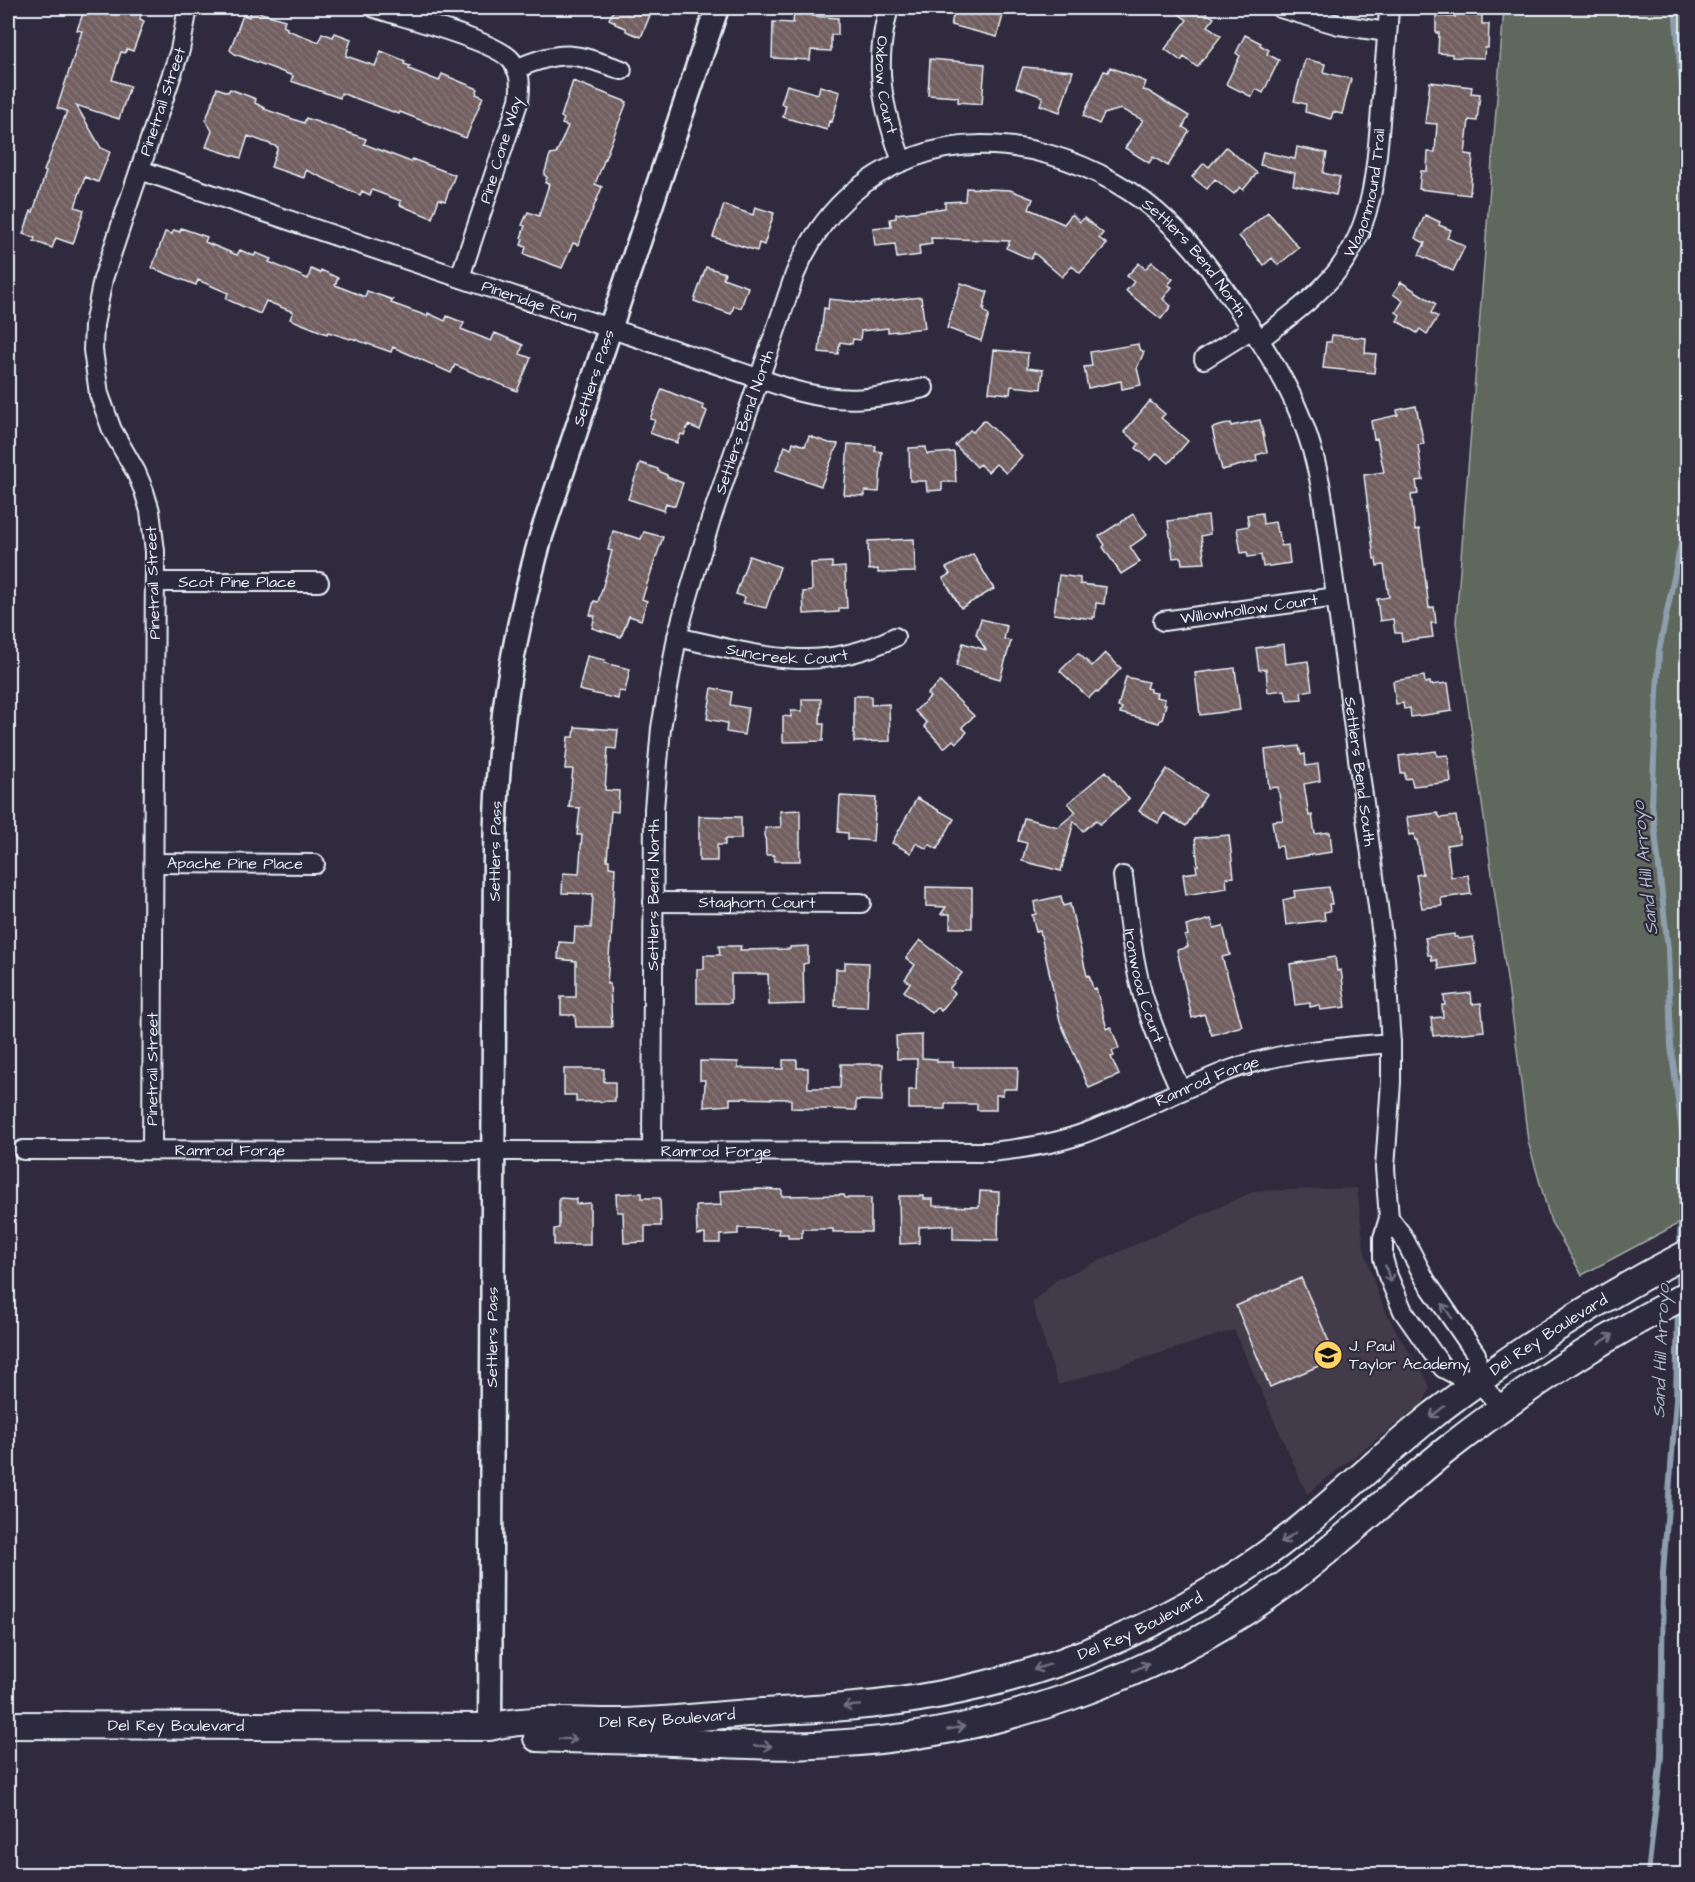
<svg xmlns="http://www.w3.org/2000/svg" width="1695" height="1882" font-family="'Architects Daughter',sans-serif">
<defs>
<pattern id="building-back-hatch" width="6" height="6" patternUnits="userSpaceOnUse" patternTransform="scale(1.5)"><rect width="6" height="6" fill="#725e60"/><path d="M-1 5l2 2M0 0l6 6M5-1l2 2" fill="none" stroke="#867678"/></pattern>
</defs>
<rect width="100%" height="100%" fill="#2f2a3d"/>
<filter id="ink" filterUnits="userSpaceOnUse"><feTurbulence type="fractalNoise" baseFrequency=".0167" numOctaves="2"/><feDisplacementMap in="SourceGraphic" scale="12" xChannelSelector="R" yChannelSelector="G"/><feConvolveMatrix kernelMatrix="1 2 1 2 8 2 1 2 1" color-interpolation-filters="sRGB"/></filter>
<g filter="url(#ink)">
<path fill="#433a48" d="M1357,1188L1364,1248L1379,1298L1398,1335L1425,1375L1430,1388L1423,1403L1307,1494L1234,1330L1058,1385L1032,1303L1056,1280L1255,1191Z"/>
<path fill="#5e675b" stroke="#a3acaa" stroke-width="1.5" d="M1504,8H1687V1219L1582,1275L1551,1222L1528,1141L1516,1042L1456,622Z"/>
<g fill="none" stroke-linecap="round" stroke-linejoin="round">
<path stroke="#8d9eae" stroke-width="6" d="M1675,8L1688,152
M1680,1251L1683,1140L1671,1046L1668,949L1652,804L1659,651L1688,508
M1679,1290V1264
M1648,1874L1661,1757L1663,1573L1676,1400L1678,1306"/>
</g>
<path fill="url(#building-back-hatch)" stroke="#e8f1f8" stroke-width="1.5" d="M85,8H121L141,14L140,19L144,21L133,51L127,49L125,53L121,52L112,80L130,86L119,119L76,105L101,148L110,152L98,182L85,177L75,207L84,210L73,244L56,238L52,248L34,241L35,238L23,234L31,211L33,212L46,172L44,171L67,111L57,108L82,31L77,30Z
M615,8H653L641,37L626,31V28L615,24V22L609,19Z
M955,8H1005L997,37L951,25Z
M1171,8H1199L1214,18L1208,26L1221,36L1197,67L1184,57L1181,61L1165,49L1187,20Z
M251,10L285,20L283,26L287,28V30L319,42L322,33L333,37L335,33L351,39L346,56L375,66L381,51L405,61L404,64L410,66L409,69L439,81L442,74L478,89L476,94L483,97L466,138L400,112L399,114L341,93L340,98L291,81L293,76L235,54L230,50L243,15L249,17Z
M794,12L812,13V16L838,18V35H831V51L811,50L810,60L772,58L773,22L793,23Z
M1455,14L1482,15V24H1489L1488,48H1485L1484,58L1452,57V54L1438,53L1439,33H1436V16L1455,17Z
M1245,35L1261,43L1260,45L1269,50L1267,54L1279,60L1263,93L1256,89L1252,97L1226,84L1240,56L1236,53Z
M930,59L985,64L982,104L958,102V97L928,95Z
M1305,59L1325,64L1323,72L1351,79L1342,114L1333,112L1331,119L1305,112L1306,104L1294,101Z
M1023,67L1073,71L1060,112L1040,105L1043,97L1016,87Z
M1110,67L1146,82L1143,90L1148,91L1189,116L1183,127L1189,131L1168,166L1153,157L1149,163L1125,148L1143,120L1121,109L1104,114L1099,124L1083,116L1104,71L1108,72Z
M573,81L627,102L595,184L602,187L578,245L573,243L562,268L524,254L526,247L521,245L523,239L521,238L525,226L522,225L528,212L539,216L549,184L545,183L547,177L544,175L550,155L556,154L568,126L562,124L564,119L561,117Z
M1430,82L1472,87L1471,93L1480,94L1477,121L1469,120L1465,154L1473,155L1470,195L1419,189L1421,171H1427L1428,152H1435L1437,124L1425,123Z
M787,85L818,94L820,86L840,92L832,122L829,121L827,130L783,117L786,105L781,104Z
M217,88L228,92L230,89L256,99L255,103L265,108L264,109L304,123L306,118L366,139L364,144L411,162L412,159L455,175L445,201L439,199L432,218L407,208L400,205L401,201L372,190L370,195L362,191L360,195L306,170L304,178L271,167L278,147L248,136L241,158L206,147L212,131L206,120Z
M1226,147L1257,173L1243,190L1240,187L1234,194L1215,179L1207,189L1192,177L1204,163L1209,167Z
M1297,147L1327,153L1323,173L1340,177L1336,195L1293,185L1295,173L1260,165L1263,152L1295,159Z
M966,188L1010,190L1033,199L1029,209L1064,224L1072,214L1080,222L1084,218L1103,233L1099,238L1107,244L1080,273L1072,266L1062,277L1034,253L1031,259L1006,248L1010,241L931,238L932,244L919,246L920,255L897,258L895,244L875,246L873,228L891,226L890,219L896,218V214L945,208V202L965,201Z
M724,205L753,215L755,207L774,213L764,245L759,243L757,251L713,237Z
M1268,212L1299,248L1278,265L1272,258L1264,265L1239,236Z
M1425,215L1440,222L1439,225L1451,230L1447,238L1465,246L1453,271L1419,255L1425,243L1415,238Z
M181,228L207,237L205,242L237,255L240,250L254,256L256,253L271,259L269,262L308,279L311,269L320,273L321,270L338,278L335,285L365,297L367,291L393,300L391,303L427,316L428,313L445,321L447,316L464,323L461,329L491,341L495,333L523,345L520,354L531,358L517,391L455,365L451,373L393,347L391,352L351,338L350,339L328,332L327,334L290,319L293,312L266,301L260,314L226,299L228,293L198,280L196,285L152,268L165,232L172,234L174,230L180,232Z
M1152,262L1173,279L1168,285L1172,287L1163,299L1171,306L1161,319L1126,291L1134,282L1127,276L1139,263L1145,269Z
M706,267L725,273L723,278L748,287L741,308L734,306L731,314L694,301Z
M1401,282L1436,304L1431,313L1438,317L1427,334L1420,329L1417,333L1397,321L1400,315L1396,312L1403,301L1393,294Z
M961,283L988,292L983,308H985L984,311L989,315L981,341L947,328Z
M921,297L925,328L888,332V328L861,331L860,340L853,339L852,344L840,342L838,354L819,352L824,308L828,309L829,299L866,303Z
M1332,335L1366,338L1365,353L1376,354L1374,373L1323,368L1326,342H1331Z
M1138,344L1139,349L1144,352L1137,368L1141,385L1122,389L1121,381L1088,388L1084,367L1092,366L1090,352Z
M994,350L1028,353L1027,368L1043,370L1041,389L1011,386L1010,394L989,392Z
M662,389L704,406L703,409L707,411L700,430L688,425L684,435L681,434L677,443L650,433L655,420L650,419Z
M1150,401L1165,414L1161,418L1188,441L1169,463L1157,453L1151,460L1136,448L1139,444L1124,432Z
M1416,406L1424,444L1418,445L1423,480L1416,481L1418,494L1411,495L1415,530L1419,529L1429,608L1434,607L1436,623H1431L1433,637L1402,641L1401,633H1395L1393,619L1380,621L1377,599L1389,597L1384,565L1377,566L1376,559H1374L1364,475L1384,472L1377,438L1374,439L1371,421L1398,415L1397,410Z
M984,420L1022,456L1006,473L996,464L988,472L980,464L977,467L955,445L970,430L973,432Z
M1260,420L1267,452L1256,455L1257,461L1222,470L1212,428L1231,423V426Z
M809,436L829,443L838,444L821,486L776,470L785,446L791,449L793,442L805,446Z
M848,444L876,446L875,451L882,452L879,492L865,491V496L844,495Z
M926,447L927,454L954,452L956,482H942V490L927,491L926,481H910L909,448Z
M640,463L658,469V471L667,475V477L683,483L675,506L666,503L664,511L628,499Z
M1262,513L1263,524L1275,522L1277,532H1279L1281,546L1288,545L1290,563L1263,567L1261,555L1248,557L1247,552L1241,553L1237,528L1249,526L1247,515Z
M1133,514L1147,535L1130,547L1140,562L1121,574L1103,547L1105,545L1099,536Z
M1208,516L1210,534L1201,536L1205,563L1182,564L1181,557L1173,558L1168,521Z
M613,531L641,539L644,532L663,537L642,599L647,601L641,620L629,616L621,637L592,628L595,616L590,615L594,601L598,602L609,566H608L612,551L608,550Z
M914,539L915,572L878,573V569L869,570L868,541Z
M973,554L994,589L961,608L943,578L950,574L946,568Z
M749,556L780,567L766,608L743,603L745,597L736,594Z
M832,562V568L845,567L847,608H839V612L804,614L803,592L812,591L811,563Z
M1059,575L1080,578V584L1106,587L1104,604L1096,603L1095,617H1093V619L1054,614Z
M981,619L1007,626L1004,639L1011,641L1000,679L956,666L963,643L986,650L976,634Z
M1284,644L1286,664L1308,661L1312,690L1301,692L1302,699L1287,700L1285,690L1268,692L1266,669L1259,670L1256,648Z
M1078,653L1092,666L1105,653L1121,668L1098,693L1096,691L1089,698L1060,671Z
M587,656L605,660L604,663L630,669L625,692L619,691L618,699L579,690Z
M1235,668L1240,710L1200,715L1195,673Z
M1424,676L1425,683L1430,682V685L1448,683L1452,711L1411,717L1410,708L1404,709L1403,703L1396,704L1393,681Z
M1126,677L1148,682L1146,688L1150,689V692L1157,693L1156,697L1165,699L1164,704H1166L1162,720H1160L1159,723L1120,713L1122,708L1118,707Z
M940,682L974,716L962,727L967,732L956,743L953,740L944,748L924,726L927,723L915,711L930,697L927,694Z
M712,688L732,692L730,705L748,708L744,735L726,732L727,723L707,719Z
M854,696H871V705L889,704L890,741L854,742Z
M802,699H821L820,724H824L823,741L783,742V716L791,717V711H802Z
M575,727L618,730L616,749L608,748L605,790L619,791L618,812L611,811L607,860H609V867L615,868L611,944H610L607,984H610L612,1027H576L575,1015H561V997H576V961L558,959L559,942L574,943L575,927L591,928L593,894L562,893L563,873L579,874L582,835H577L580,808L569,807L573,769H565L568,737H574Z
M1299,746L1301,755L1305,754L1306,766L1318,764L1320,781L1304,784L1309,816L1312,815L1315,834L1330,832L1332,852L1284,859L1282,846L1276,847L1272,821L1283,820L1278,787L1269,788L1265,750Z
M1436,751L1437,756L1448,755L1451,782L1413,786L1411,778L1405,779V773H1401L1399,756Z
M1167,769L1206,795L1186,826L1164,813L1158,823L1139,811Z
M1106,771L1129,799L1100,824L1096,820L1083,831L1074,821L1061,871L1022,861L1027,843L1018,841L1024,818L1058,827L1076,812L1068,803Z
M840,796L876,798L873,841L848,839V833L838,832Z
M917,798L954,819L937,849L929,844L927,849L916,843L911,853L892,843Z
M800,810V861H774V855H766L765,828L781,827L780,811Z
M1437,813L1441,818L1456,816L1460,843L1447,845L1451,877L1468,875L1471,894L1441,898L1442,906L1422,908L1416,875L1423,874L1417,840H1415L1414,834L1409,835L1407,817Z
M699,816L741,817V839H725V845H717V861H699Z
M1229,835L1234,877L1226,878L1227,888L1186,895L1183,874L1197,872L1196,865H1198L1195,838Z
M926,887L972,888V928H950V914H941L946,907L926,906Z
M1329,887L1332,904H1329L1330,911L1324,912L1325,920L1286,925L1283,900L1295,897L1294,891Z
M1061,896L1063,906L1070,904L1087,976L1089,975L1093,989L1096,988L1107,1029L1111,1027L1119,1048L1112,1051L1114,1056L1111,1057L1119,1075L1089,1088L1060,1021L1040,931L1036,932L1032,915L1036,914L1034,902Z
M1211,919L1214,928L1223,926L1230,955L1222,957L1242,1026L1212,1035L1204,1014L1192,1018L1177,950L1188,947L1185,936L1188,935L1186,926Z
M1454,934V937H1458V939L1473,937L1477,964L1439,969L1437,960L1432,961L1431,955H1428L1425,938Z
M920,940L962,973L949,989L955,993L941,1011L937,1007L932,1013L904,991L910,983L905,979L915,965L906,958Z
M719,946H741L740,950L790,949V947L808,946V963L803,964L804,1004L769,1005L768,974H731V1003H697V969H704V955H720Z
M1335,957L1337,971L1341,970L1346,1007L1320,1010L1319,1005L1310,1007V1003L1295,1005L1290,964Z
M845,962L869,963L867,1007L835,1006L836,969H845Z
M1471,993L1472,1004L1481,1003L1484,1031L1433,1036L1431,1018L1443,1017L1442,1005H1445L1444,996Z
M922,1035V1058L937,1059V1062H953V1067H1018L1017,1089H1004L1003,1095H996V1110H977V1104H945V1109H909V1090H916L917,1059H897L896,1036Z
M783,1060H797V1068H808V1088H840L841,1064H883L882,1101L856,1100V1110L791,1108V1099L730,1098V1105L704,1107L705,1080H700V1061L738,1062V1068L783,1069Z
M564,1069H604V1082H615V1101L576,1102V1095H564Z
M758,1189L782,1190V1196L844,1195L845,1198H871V1232H833V1229H802V1238H788V1234H778L779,1229L738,1228V1234L720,1235V1243H705V1234L697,1235L696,1206L721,1205L720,1191Z
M980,1191L999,1192L998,1240L953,1239V1225L919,1227V1243L900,1244L899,1196H924V1199H933V1206L979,1207Z
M642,1193V1198H660L661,1226H645V1242L624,1243L623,1212H617L616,1194Z
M559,1198L576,1199V1204L590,1203V1245H554V1229L559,1228Z
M1301,1278L1329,1342L1317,1348L1323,1364L1270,1387L1236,1306Z"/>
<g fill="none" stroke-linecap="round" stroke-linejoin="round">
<g stroke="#e8f1f8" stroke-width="22">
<g id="minor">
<path d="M375,8C402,17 495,41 511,60C521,71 521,86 519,100L460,277"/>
<path id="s1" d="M889,8C873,65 882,107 902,161"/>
<path d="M1280,8L1339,25L1387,32"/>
<path d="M516,69C563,48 576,54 622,70"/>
<path id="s2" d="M140,170L796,391C845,404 875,399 924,388"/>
<path id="s3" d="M1259,340C1287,318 1316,298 1338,270C1374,224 1377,164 1381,108C1384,75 1387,41 1389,8"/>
<path d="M1204,359L1252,329"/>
<path id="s4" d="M156,582H319"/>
<path id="s5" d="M1163,621L1336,597"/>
<path id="s6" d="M677,637C757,655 817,676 895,637"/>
<path id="s7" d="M154,863L315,864"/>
<path id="s8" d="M1123,876C1128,916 1132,957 1143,996C1153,1029 1167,1060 1181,1091"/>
<path id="s9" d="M653,902L861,903"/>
<path id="s10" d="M152,1149L155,551L150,511L144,491L136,472L112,430L99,394L93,350L94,325L103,279L180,50L188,8"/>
<path id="s11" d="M23,1150L990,1152C1020,1149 1050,1145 1079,1135C1131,1117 1179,1089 1230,1070C1282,1051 1336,1048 1391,1043"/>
<path id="s12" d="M652,1150L654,809L661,728L677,637L685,607L710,522L795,274C818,219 857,178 914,157C1000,125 1105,161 1169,223C1197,249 1218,280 1240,311C1284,375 1311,422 1323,500L1385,958L1391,1043V1082L1385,1168L1389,1218L1383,1238V1258L1388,1276L1403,1311L1443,1368L1460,1377L1478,1381L1502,1408"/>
<path d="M1389,1218L1402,1235L1426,1281L1476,1354L1478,1381"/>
</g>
</g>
<g stroke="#e8f1f8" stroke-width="27">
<g id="tertiary">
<path id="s13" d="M490,1727L495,852C496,798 499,745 507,692C515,639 527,587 541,536L717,8"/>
</g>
</g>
<g stroke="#e8f1f8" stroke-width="30">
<g id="secondary">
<path id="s14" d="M8,1725L490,1727C533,1716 579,1723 623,1722C669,1721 716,1715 763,1712C794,1710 825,1709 856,1706C925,1700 993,1685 1058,1663C1145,1632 1230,1585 1302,1527C1347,1490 1389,1450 1434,1414C1514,1353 1598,1299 1688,1253"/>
<path d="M537,1738C582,1740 627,1740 672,1742C725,1744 779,1748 832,1744C994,1735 1157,1679 1287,1583C1342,1542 1392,1494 1445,1451C1521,1391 1602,1338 1688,1294"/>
</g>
</g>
<use href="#minor" stroke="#2f2a3d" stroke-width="18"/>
<use href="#tertiary" stroke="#2f2a3d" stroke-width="22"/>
<use href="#secondary" stroke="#2f2a3d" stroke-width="26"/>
</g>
<defs><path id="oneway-shaft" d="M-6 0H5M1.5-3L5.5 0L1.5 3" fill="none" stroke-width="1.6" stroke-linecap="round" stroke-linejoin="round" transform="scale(1.5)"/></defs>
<g stroke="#70707e">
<use href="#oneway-shaft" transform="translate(1388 1274) rotate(73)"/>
<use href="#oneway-shaft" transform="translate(1447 1311) rotate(-125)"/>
<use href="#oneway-shaft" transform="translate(1606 1339) rotate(-32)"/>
<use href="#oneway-shaft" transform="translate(1437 1412) rotate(142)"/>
<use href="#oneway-shaft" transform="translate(1288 1538) rotate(143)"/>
<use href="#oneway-shaft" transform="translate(1042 1667) rotate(162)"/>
<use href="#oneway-shaft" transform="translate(1141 1667) rotate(-25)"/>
<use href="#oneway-shaft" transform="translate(852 1706) rotate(175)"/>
<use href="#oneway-shaft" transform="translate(956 1728) rotate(-11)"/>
<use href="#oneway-shaft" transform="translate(568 1739) rotate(2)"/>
<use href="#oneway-shaft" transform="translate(763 1746) rotate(1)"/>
</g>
</g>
<defs>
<g id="school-disc" transform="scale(1.5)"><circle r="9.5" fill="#ffd166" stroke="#2f2a3d"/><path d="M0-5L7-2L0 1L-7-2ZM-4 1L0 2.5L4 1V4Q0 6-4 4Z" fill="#111"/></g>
</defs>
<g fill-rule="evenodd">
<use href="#school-disc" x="1328" y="1355"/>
</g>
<g text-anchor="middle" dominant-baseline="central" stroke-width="4.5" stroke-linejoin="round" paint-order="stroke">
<g font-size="16" fill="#e8f1f8" stroke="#2f2a3d">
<text stroke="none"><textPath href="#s1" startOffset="78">Oxbow Court</textPath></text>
<text stroke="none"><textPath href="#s10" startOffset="1070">Pinetrail Street</textPath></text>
<text transform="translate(501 150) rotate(-73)">Pine Cone Way</text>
<text stroke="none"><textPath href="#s3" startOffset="189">Wagonmound Trail</textPath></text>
<text stroke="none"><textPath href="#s12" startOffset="1388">Settlers Bend North</textPath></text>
<text stroke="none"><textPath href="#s2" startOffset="411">Pineridge Run</textPath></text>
<text stroke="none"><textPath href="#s13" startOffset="1362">Settlers Pass</textPath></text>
<text stroke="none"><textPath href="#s12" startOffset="740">Settlers Bend North</textPath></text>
<text stroke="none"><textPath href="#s4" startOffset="81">Scot Pine Place</textPath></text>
<text transform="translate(153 583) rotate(-92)">Pinetrail Street</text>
<text stroke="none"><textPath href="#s5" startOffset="87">Willowhollow Court</textPath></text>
<text stroke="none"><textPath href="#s6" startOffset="112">Suncreek Court</textPath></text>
<text stroke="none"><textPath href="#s12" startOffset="1941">Settlers Bend South</textPath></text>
<text stroke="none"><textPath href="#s13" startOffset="876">Settlers Pass</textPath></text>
<text stroke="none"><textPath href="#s7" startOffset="81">Apache Pine Place</textPath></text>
<text stroke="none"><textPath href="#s12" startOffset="255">Settlers Bend North</textPath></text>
<text stroke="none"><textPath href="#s9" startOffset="104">Staghorn Court</textPath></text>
<text stroke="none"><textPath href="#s8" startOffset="112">Ironwood Court</textPath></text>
<text stroke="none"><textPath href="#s10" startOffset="80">Pinetrail Street</textPath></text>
<text stroke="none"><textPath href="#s11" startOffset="1197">Ramrod Forge</textPath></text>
<text stroke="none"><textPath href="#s11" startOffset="207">Ramrod Forge</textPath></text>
<text stroke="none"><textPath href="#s11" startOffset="693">Ramrod Forge</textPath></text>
<text stroke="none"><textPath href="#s14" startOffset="1650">Del Rey Boulevard</textPath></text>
<text stroke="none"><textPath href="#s13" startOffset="390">Settlers Pass</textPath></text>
<text stroke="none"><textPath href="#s14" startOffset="1146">Del Rey Boulevard</textPath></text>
<text stroke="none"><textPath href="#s14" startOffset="660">Del Rey Boulevard</textPath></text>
<text stroke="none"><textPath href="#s14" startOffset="168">Del Rey Boulevard</textPath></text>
</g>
<g font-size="16" fill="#e8f1f8" stroke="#2f2a3d" text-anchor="start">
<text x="1349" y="1346">J. Paul<tspan x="1349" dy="18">Taylor Academy</tspan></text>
</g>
<g font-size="18" font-style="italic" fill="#acbac6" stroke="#2f2a3d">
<text transform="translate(1645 868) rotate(-96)">Sand Hill Arroyo</text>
<text transform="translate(1661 1351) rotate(-88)">Sand Hill Arroyo</text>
</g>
</g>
<rect width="1695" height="1882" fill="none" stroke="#2f2a3d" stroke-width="30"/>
<rect x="15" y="15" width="1665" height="1852" fill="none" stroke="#e8f1f8" stroke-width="2" filter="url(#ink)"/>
</svg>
